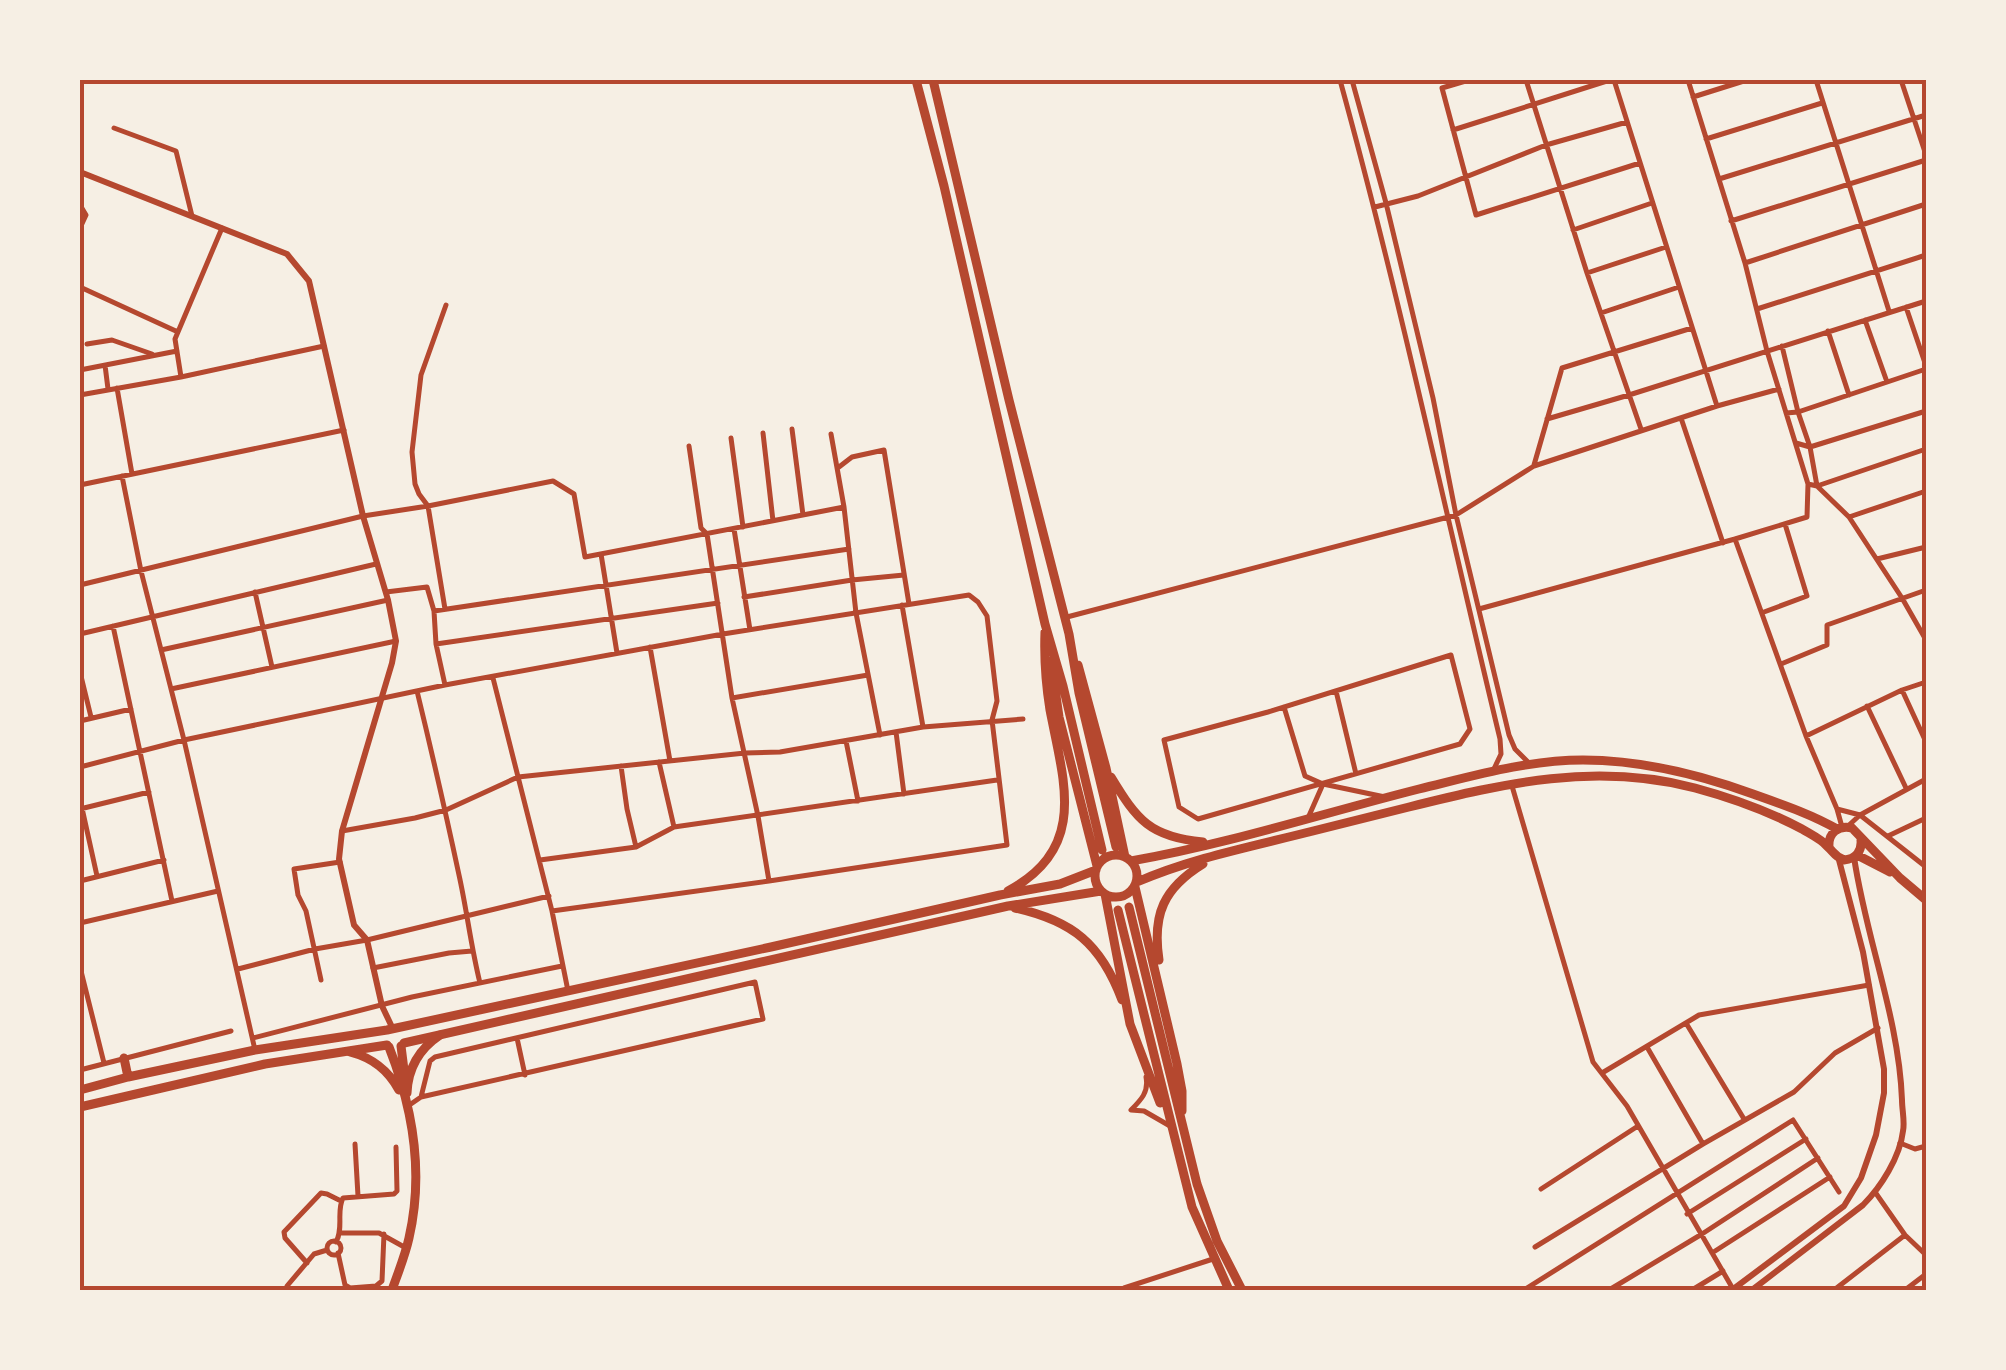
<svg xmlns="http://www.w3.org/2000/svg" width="2006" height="1370" font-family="Signika,sans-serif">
<rect width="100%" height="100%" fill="#f6efe4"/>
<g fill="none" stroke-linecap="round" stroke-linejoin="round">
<path stroke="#b5482f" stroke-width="5" d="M1340,80C1400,298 1447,519 1500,739L1501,754L1493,771
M1352,80L1386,203L1433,398L1456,515L1509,735L1515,749L1529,763
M1469,80L1442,88L1476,215L1640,163
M1526,80L1587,273L1641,429
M1614,80L1717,406
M1688,80L1745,263L1767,351L1808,484L1807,517L1735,539L1806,736L1837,809L1842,827
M1816,80L1889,311
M1901,80L1926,155
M1693,97L1747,80
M114,128L176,151L192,216
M1453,130L1610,80
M1706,139L1822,103
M1719,179L1926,115
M80,205L86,215L80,228
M1375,207L1418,196L1546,145L1627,122
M1731,221L1926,160
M1573,230L1652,203
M1745,263L1926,204
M1587,273L1666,247
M80,287L178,332
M1906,307L1926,366
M1757,309L1926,255
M1601,313L1679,287
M1865,320L1887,382
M1828,331L1849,395
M87,344L112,340L152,354
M1782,346L1798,412L1810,447L1817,486L1849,517L1902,598L1926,640
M105,365L108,389
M80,370L177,351
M181,377L175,339L222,228
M117,388L132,474
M80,395L181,377L324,346
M1786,413L1798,412L1926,369
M1681,418L1723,543
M1547,419L1629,395L1926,301
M792,429L803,515
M763,433L773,521
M831,434L844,507L856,613L880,735
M731,438L743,527
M1796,443L1810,447L1926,411
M689,446L701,528L707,534L732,698L868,675
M1534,465L1562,368L1692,328
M839,467L852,457L884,450L909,604
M122,476L141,571L184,740L255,1050
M1808,484L1817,486L1926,449
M80,485L344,430
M1849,517L1926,491
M734,529L750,630
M601,554L617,653
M1877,559L1926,547
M80,585L363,516L428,506L553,481L574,494L585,557L844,507
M255,592L272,667
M386,592L427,587L434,611L849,549
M744,597L852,580L904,575
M902,605L923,727
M445,609L428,506L419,494L415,484L412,452L421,375L446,305
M1479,609L1735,539
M434,611L436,644L445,685
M1764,612L1807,596L1785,524
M1067,617L1456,515L1534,466L1717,406L1779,389
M113,626L172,901
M80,634L376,564
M436,644L718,603
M650,647L670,761
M161,650L388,600
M1451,655L1470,729L1460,744L1198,819L1179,807L1164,740L1268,712Z
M1781,664L1827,645V625L1926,590
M80,672L91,717
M493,678L552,911L568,991
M171,689L396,641
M1902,690L1926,742
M417,691C432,753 446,814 459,875C467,911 471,947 480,983
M1336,691L1356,774
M732,698L758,816L769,881
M1867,706L1906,788
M1284,707L1305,776L1323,784L1385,797
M80,721L131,709
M896,732L904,794
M1806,736L1902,690L1926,682
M846,741L858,801
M659,762L674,827
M621,766L627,809L636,847
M80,767L184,740L445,685L723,634L969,595L978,602L987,616L997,701L992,720L1007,845L769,881L552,911
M1512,786L1593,1062L1627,1106L1733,1289
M82,808L97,876
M80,809L149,792
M1837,809L1860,815L1926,867
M1308,818L1323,784
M1848,826L1860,815L1926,779
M342,831L415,818L446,810L518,777L745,753L780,752L923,727L1023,719
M1888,836L1926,818
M540,860L636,847L674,827L997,780
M80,881L164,860
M80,923L218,891
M80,967L104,1063
M373,968L449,953L472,951
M238,969L315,949L367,940L549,896
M321,980L306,911L298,895L294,869L340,862
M1686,1023L1744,1119
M253,1038L412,997L562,966
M517,1038L525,1075
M1647,1047L1703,1144
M80,1070L231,1031
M1602,1073L1699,1015L1869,985
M1146,1077C1149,1092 1141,1100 1131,1110L1144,1111L1170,1126
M408,1106L421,1097L430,1061L435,1057L755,982L763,1019L421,1097
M1900,1143L1915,1149L1926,1146
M355,1144L358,1196
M1541,1189L1638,1126
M1875,1192L1905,1235L1926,1255
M1687,1214L1806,1139
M340,1233H379L406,1248
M327 1248a7 7 0 1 1 14 0a7 7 0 1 1-14 0Z
M336,1242C344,1228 336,1211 343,1198L394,1194L397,1191L396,1147
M1535,1247L1703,1144L1794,1092L1835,1053L1878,1028
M338,1253L345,1285L350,1288L376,1286L382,1281L384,1234
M1712,1253L1830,1177
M307,1263L285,1238L284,1232L321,1193L327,1194L341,1201
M287,1290V1286L314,1254L327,1250
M1125,1290L1124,1288L1213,1259
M1524,1290L1793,1120L1839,1192
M1609,1290L1702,1234L1818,1158
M1692,1290L1723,1271
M1834,1290L1905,1235
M1905,1290L1926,1274"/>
<path stroke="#b5482f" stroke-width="6" d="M80,172L287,254L309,281L363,516L388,600L396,641L392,663L342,831L339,859L354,925L367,940L382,1006L392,1027
M1732,1290L1844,1206L1861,1178L1876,1135L1884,1093V1069L1863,952L1839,860
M1752,1290L1863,1205C1881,1187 1900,1157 1903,1131C1905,1122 1902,1110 1902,1100C1899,1018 1866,939 1854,857"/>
<path stroke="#b5482f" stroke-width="9" d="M401,1046L405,1078
M389,1047C413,1108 424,1173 409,1238C405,1256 398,1273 392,1290
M350,1052C373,1058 388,1070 399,1090
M407,1093C408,1068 419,1049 440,1035"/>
<path stroke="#b5482f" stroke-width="9" d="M916,80L944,186L1045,624L1063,686L1102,850
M933,80L1009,400L1069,634L1079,693L1116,847
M1051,661L1059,717L1097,866
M1078,665L1106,768L1125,857
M1111,777C1137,820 1150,837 1203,842
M1829,847C1828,833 1838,825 1852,828L1900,878L1926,900
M1095 876a21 21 0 1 1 42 0a21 21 0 1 1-42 0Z
M1857,855L1890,872
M1131,861C1228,844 1324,813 1419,789C1473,776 1527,760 1583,760C1641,760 1698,774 1753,794C1781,804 1811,814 1837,829
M1137,882C1192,858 1254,846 1313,831C1345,823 1377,815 1409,807C1505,783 1596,762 1695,788C1732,798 1768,811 1802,829C1810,834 1821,839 1827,846C1834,852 1834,856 1844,860C1856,859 1862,851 1861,840
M1135,887L1177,1064L1182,1091V1111
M1008,891C1088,848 1064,783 1050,710C1046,685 1044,658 1045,632
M1105,894L1130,1024L1160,1103
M1129,907L1197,1184L1217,1241L1242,1290
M1015,908C1073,921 1101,944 1122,1000
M1118,910L1192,1207L1229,1290
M1159,960C1152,914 1164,888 1203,864
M404,1043L1008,906L1101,891
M124,1058L128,1077
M80,1090L128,1077L255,1050L387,1030L771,947L1000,895L1060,884L1096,870
M80,1107L265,1064L387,1045"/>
</g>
<rect width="2006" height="1370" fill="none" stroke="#f6efe4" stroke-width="165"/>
<rect x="82" y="82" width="1842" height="1206" fill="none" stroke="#b5482f" stroke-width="4"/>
</svg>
